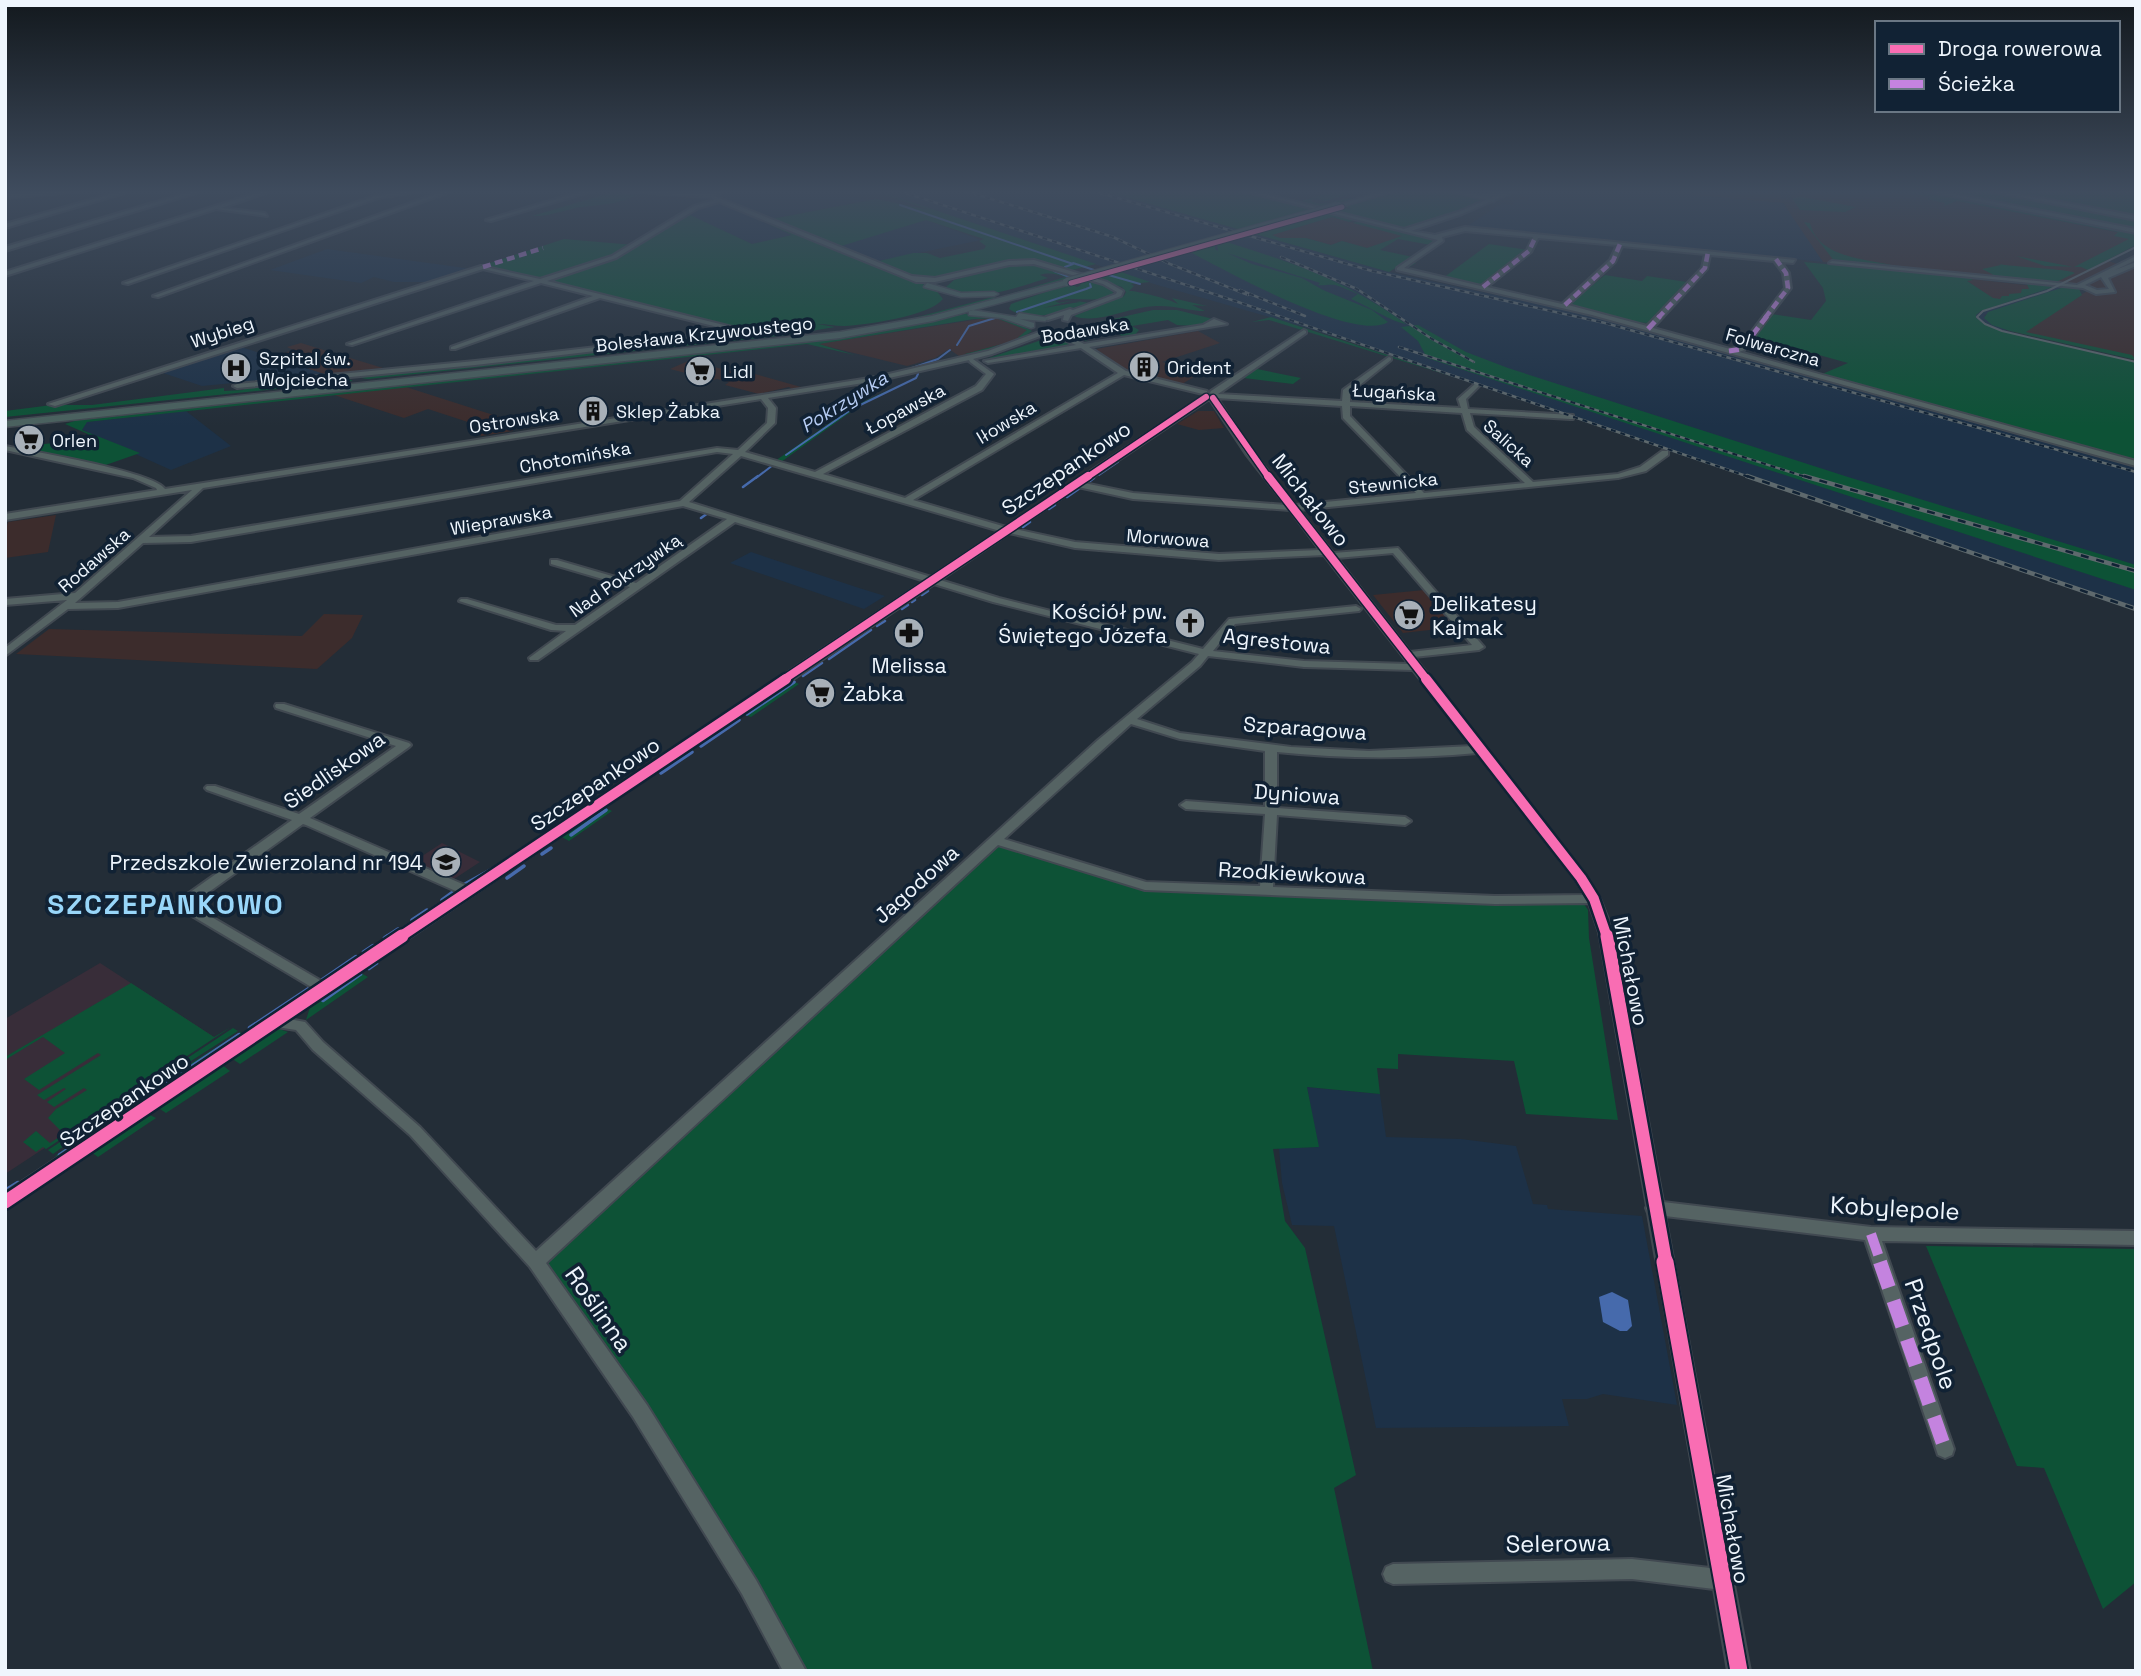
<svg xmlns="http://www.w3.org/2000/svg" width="2141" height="1676" font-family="'Space Grotesk',sans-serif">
<rect width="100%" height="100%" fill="#232d37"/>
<path fill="#3c2c2c" d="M1646,191H1778L1782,199L1794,200L1792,196L1809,191H1909L2126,234L2136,240L2102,259L2136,270V359L2014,332L2091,289L1823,262L1798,228L1784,203Z
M1332,217L1385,231L1404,236L1367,248L1342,241L1331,245L1306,238H1280L1271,235Z
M1963,278L2044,287L1996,301Z
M993,317L1021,326L1028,331L1013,341L959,356L949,349L935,358L907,366L817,344Z
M1198,331L1220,343L1162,362L1202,372L1182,384L1125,369L1096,349Z
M301,343L383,368L324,374L271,357L293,350L287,347Z
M688,361L740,373L744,371L801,387H818L793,390L789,387L759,394L725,385L729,382L717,379L713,380L670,369Z
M406,387L509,420L513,431L481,436L477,425L428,409L404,418L334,395Z
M1198,411H1214L1224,428L1199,430L1177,424Z
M56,515L48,552L5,558V533L8,522Z
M1424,590L1456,627L1403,633L1373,595Z
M324,614L363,615L352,638L317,669L16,654L49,629L302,636Z"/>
<path fill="#1d3147" d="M669,191H818L868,200L761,221L793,235L752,244L689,215L718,194Z
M877,191H1104L1389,272L1608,319L2136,467V611L1396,356L1304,327L1154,284Z
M1522,191H1646L1783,203L1823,262L1466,227L1502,203L1512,205L1516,199L1528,201L1530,197L1516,195Z
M926,220L981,240L875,262L840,245Z
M327,249L472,269L430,282H394L374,277L361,283L270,270Z
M2056,286L2064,287L1984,315L2007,331L2136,362L2001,331L1976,319V315L1981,311Z
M238,346L324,374L202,386L157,371Z
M186,411L231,446L171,470L82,430L86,422Z
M751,552L856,587L885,596L864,609L730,563Z
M1307,1087L1380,1094L1386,1137L1461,1139L1516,1146L1533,1204L1547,1205L1548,1209L1642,1216L1677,1405L1603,1394L1587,1399H1562L1569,1426L1376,1428L1334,1226L1292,1225L1282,1183L1279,1148L1318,1147Z"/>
<path fill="#382d39" d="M442,843L480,862L451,881L413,862Z
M100,963L214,1037L5,1174V1019Z"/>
<path fill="#0d5236" d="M874,191H878L1096,264L1072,270L1029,261L937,278H917L875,262L913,253H927L940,258L984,249L986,246L979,241L984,239L926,220L838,247L772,219L876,199L930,210Z
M1104,191H1244L1353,220L1349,222L1332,217L1272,235L1280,238H1306L1331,245L1342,241L1367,248L1402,236L1353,223L1360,221L1437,241L1431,245L1398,239L1380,250L1413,257L1389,272Z
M1334,191H1360L1326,201L1314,198L1311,201C1328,209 1341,195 1358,199L1330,207L1352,209L1343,206C1386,195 1442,177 1484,201L1480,199L1482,203L1404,228L1299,202Z
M1898,191L1935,193L2136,233V245L2088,270L2081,267L2045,266L2016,256L2074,267L2129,239L2114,236L2118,232L1957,201L1944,206L1945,203L1927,199L1931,197Z
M1946,191H1989L2136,219V228Z
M2002,191H2136V216Z
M613,192L636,195C616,206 598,204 576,208C561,211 547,217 532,216Z
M1802,197L1856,207L1845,212L1800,210L1792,198Z
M688,214L752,244L792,235L770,225H776L935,289L943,299C930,316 866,325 844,326C835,326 826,324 817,324L835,327L787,335L368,379L355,377L754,331L548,281L621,255Z
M1804,222L1810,223C1819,261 1874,259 1905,268L1835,262Z
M564,239L634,245L619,254L544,279L481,266Z
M1223,241C1294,263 1345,280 1406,324C1394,323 1364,304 1351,299L1358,294C1351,291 1342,287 1335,285C1327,284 1325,286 1318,285L1320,283L1227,253L1252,264L1302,278L1323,290L1372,310L1388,322C1355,343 1223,269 1188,251L1215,243V249L1218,251L1217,243Z
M1489,244L1527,250L1481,286L1402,268L1412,262L1416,263L1406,269L1443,278Z
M1804,262L1969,278L1973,280L1967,281L1993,298L2000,299L2002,296H2009V294L2021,293L2022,289H2029L2027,284L1977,279L2056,286L1981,311L1976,315V318L2001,331L2136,362V462L1820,375L1848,363L1754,337L1771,314L1811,320L1826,301L1823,288Z
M1999,264C2014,267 2070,269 2075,273L2052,284L1995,278L1992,274L1982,269L2001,265Z
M1012,265H1040L1110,288L1114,294C1095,305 1076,295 1055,301L1059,303L1074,300L1043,308L1080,302L1076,301L1090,303C1065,309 1033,325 1009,309L1011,304L1069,284L1077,287L1081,285L1070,279L950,313L895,323L993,297L997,298L1065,277C1057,274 1048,272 1040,275L1048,278C1021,286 970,306 946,287L954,280Z
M1118,271L1150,282L1131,284L1134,286L1129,291C1134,290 1170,299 1178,304L1172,298L1207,306L1192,305L1205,311C1189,311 1173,305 1156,306C1128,307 1097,325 1074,316L1124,296L1126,292L1122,287L1093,278H1100L1098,276Z
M1605,275L1642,281L1647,276L1687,282L1649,323L1630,322L1568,305Z
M2064,287L2079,289L2082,295L2026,332L2132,355L2136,360L2010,331L1992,325L1984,318L1988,312Z
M1153,310H1177L1213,319L1196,326L1177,325L1168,320L1132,326L1139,330L1134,336L1116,339L1122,336L1105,326L1079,334L1088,342L1101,340C1089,342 1082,343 1074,331L1082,326Z
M965,314L1008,318L1032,331C1014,344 988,357 965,354L1014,341L1027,330L996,318L974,319L819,344L855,355L807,344L87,422L82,430L140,453L100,467L12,448L86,439L88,434L65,424L84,418L846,337Z
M1271,317L1464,380L1269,320L1252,322Z
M1418,325L1466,352L1508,368L1848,477L2136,565V590L1427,358L1418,341L1401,327Z
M1053,336L1064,338L1074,344L1051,350L986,359Z
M1257,369L1301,378L1293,384L1244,378Z
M922,375L859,406L781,462L775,461L854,406Z
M345,377L353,381L5,417V411L52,405H92L224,388V391L243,390L249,386Z
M790,680L799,684L751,717L742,714Z
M604,807L612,811L569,841L560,836Z
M995,844L1150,889L1266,895L1584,904L1588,910L1589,938L1618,1120L1526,1114L1514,1061L1398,1054V1069L1377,1068L1380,1094L1307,1087L1319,1147L1273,1149L1285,1221L1305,1248L1356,1475L1334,1488L1373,1671H804C732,1528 643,1395 547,1268L554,1252Z
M359,972L368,977L306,1020L311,1004Z
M131,983L214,1037L231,1027L46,1149L43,1147L36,1152L23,1142L36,1131L50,1143L64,1134L48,1118L56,1109L87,1090L84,1088L54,1107L47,1102L66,1089L64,1088L44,1100L37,1095L101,1055L98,1053L39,1090L24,1079L65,1053L43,1037L5,1060V1057Z
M233,1028L238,1031L111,1112L53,1154L48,1150Z
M279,1029L288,1032L240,1064L231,1058L265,1034Z
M240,1032L244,1035L58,1158L55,1156L114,1113Z
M221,1064L230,1071L166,1113L157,1107Z
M146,1113L156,1118L98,1157L91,1152Z
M1926,1246L2136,1249V1582L2103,1609L2044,1468L2017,1466Z"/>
<path fill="#466aac" d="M1612,1292L1628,1300L1632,1326L1627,1331H1620L1603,1322L1599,1297Z"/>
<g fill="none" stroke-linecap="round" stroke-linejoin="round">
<path stroke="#466aac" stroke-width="2" d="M900,205L1073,264L1065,267
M1073,263L1097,271
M1056,269L1054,271L1072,278
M1105,274L1140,284
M1017,312L1086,289L1091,287L1090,284
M957,345L969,326L995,318
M912,368L938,359L950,350
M786,455L852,409L916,378L918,374
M1099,475L1118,462
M756,478L773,465"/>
<path stroke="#466aac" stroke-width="2.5" d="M1090,481L1094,478
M743,487L758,476
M1067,497L1080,488
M1049,509L1055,505
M701,518L708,513
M1023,527L1030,522
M922,595L928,591
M912,602L915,600
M902,609L908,605
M877,626L885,621
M829,659L871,630
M803,676L822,663"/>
<path stroke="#466aac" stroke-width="3.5" d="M747,714L794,682
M701,746L739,720
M661,773L692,752
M571,835L606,810
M542,854L551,848
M507,878L524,866
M465,884L492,869
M442,900L453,892
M412,920L427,910
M386,937L398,929"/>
<path stroke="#466aac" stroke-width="4.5" d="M385,938L388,936
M364,952L373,946
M369,968L376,963
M321,981L356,957
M323,1000L360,974
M250,1028L309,989
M60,1155L239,1035
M5,1191L18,1183"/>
<g stroke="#414951" stroke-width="4">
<path id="minor" d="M55,191H82L5,198V194Z
M122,191H131L5,228V224Z
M193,191H202L5,251V247Z
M263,191H272L221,208L265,213L267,216L216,209L5,276V272Z
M406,191H420L378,198L128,284L123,283L375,196Z
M444,191H452L158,297L153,296Z
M583,191H592L491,221L486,220Z
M625,191L708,194L725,191L714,196L912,276L935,278L1009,261L1034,260L1107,282L1123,291L1121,296L1071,315L1068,321L1063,320L1064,315L1048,320L1045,318L1046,317L1070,309L1073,310L1116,294L1117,292L1103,284L1034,264L1009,265L935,282H916L719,202L698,208L616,258L547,281L748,331V333L475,365L237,388L233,386L237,384L475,361L734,331L600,298L455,349H451V347L593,296L541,283L352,345L347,344L534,281L483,269L55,406L48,404L481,266L540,279L612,256L694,206L714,200L710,197Z
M1244,191H1253L1404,229L1458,212L1507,191H1515L1462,214L1411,231L1435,235L1465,227L1795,260L1793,263L1781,262L1789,273L1791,288L1744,350L1739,352L2136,461V466L1592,315L1397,270V268L1438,240ZM1465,231L1533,237L1527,250L1481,286L1404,268L1443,241L1442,237ZM1538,238L1617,245L1610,260L1562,304L1487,287L1531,252ZM1622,246L1705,254L1702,268L1647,326L1568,305L1615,262ZM1710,255L1774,261L1783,273L1785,288L1740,347L1730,349L1653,328L1707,269Z
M1927,191H1938L2136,229V233Z
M1990,191H2002L2136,216V220Z
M2136,256V260L2115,270L2136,262V266L2108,278L2115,292L2096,294L2083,288L1829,263L1832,261L2077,285ZM2101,277L2109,289L2097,290L2085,285Z
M1214,319L1227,324L1089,347L1126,371L1207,391V395L1124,375L913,500L1006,527L1206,395L1210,397L1209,399L1084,483L1133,493L1286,505L1246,454L1209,398L1214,395L1210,393L1211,391L1304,330L1306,331V333L1218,394L1342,401L1343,390L1389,357L1391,358V360L1350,393V402L1461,408L1458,399L1475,384L1479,386L1466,399L1468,409L1573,415V419H1570L1470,413L1474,427L1533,482L1618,474L1640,467L1662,451H1668V455L1646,471L1618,478L1299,510L1333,553L1398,548L1484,647L1479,650L1414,657L1585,875L1600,899L1613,932L1663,1202L1871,1227L2136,1231V1245L1882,1241L1954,1449L1952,1455L1945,1458L1938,1455L1936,1449L1865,1240L1665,1216L1750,1671H1728L1714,1589L1632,1579L1393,1584L1386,1581L1383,1574L1386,1567L1393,1564L1632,1559L1710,1568L1648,1213L1646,1208L1647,1206L1599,932L1589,903L1495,904L1145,890L998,845L546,1263L647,1405L756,1580L806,1671H783L742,1594L633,1417L530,1267L410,1135L313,1050L296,1030L277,1027L5,1209V1193L313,988L187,913L181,911L175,912L168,908L292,820L207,790L205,788L207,786H215L299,814L396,746L276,708L275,706L276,704H284L409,743L411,745L409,747L310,818L467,886L925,581L735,522L538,660H530L529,658L566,631L551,630L459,601L461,599H467L556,625H575L630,587L551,564V560H557L636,583L727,519L683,506L118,608L68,609L5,656V648L67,600L5,605V599L75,593L192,490L5,520V514L157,490L156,488L133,478L5,450V446C31,451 155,472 165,489L876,377L988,351L1047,329L1075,339L1084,344L1203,325ZM1048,333L1076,345L984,361L988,363L1081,348L1118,373L905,498L823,474L982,390L994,374L973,359L992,354ZM969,360L970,362L986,374L976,386L815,472L745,452L775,423L776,408L768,398L876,381ZM1217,398L1342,406L1343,418L1416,493L1295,505L1252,451ZM761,399L768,408L767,423L738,450L717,448L191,536L149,537L203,488ZM1350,406L1462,413L1467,430L1525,483L1424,493L1350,416ZM717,452L733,454L680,501L118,602L75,603L143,543L191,542ZM741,456L1000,531L931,577L689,502ZM1078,487L1133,499L1290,510L1320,550L1219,554L1075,542L1015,529ZM1009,533L1075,548L1219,560L1324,555L1409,664L1304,661L1213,651L1235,624L1359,611L1361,609L1356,606L1229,619L1203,649L999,598L940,580ZM1393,553L1472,645L1410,652L1337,558ZM934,584L993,602L1199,654L1192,662L1098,740L536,1251L420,1127L323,1042L305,1022L289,1019ZM1208,656L1304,667L1413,670L1473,746L1369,751L1291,747L1180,733L1137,719L1200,666ZM1131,724L1180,739L1265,751V807L1186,801L1180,805L1186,809L1265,814L1260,886L1146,882L1004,839ZM1277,752C1344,759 1410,759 1477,753L1576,880L1585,895L1495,896L1273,887L1277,815L1405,825L1411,821L1405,817L1277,808ZM303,824L306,825L458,892L323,982L191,905Z"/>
</g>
<g stroke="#414951" stroke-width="3">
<path id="major" d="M1383,191H1394L1340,207L1335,206Z
M1450,191L1481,195L1501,191L1514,192L1488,197L1496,199L1494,202Z
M1067,280L1070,284L933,321L840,338L5,427V421L840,332L932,316Z
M927,283L961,293L994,292L998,294L994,296L961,297L924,287Z
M972,310L1016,317L1019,313L1049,318L1045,321L1020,319L1034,323V327L1031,328L1002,318L969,315V311Z"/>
</g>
<use href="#minor" fill="#556363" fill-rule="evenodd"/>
<use href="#major" fill="#4b625f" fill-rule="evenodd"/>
<path stroke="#5e696d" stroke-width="2" d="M2136,247L2047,291L1983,311L1977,317L1985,324L2002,331L2136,362"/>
<g stroke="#5e696d" stroke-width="2.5">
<path id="rail-far1" d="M900,191L1235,301L1752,478
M966,191L1113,237L1170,264L1248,295
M1093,191L1372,271L1605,323L2136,472
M1281,257L1357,289L1432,339L1474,362
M1240,290L1305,316
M1399,347L1809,478"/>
</g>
<g stroke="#5e696d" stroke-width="4.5">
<path id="rail" d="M1747,476L2136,609
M1804,476L2136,571"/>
</g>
<use href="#rail-far1" stroke="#112234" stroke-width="2" stroke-dasharray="5" stroke-linecap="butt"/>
<use href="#rail" stroke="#112234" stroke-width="2.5" stroke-dasharray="8" stroke-linecap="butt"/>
<g stroke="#414951" stroke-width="10" stroke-linecap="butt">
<path id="major-bridge" d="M1067,282L1338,206"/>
</g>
<use href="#major-bridge" stroke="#4b625f" stroke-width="8"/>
<path stroke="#c483df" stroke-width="4.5" stroke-dasharray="8 4.5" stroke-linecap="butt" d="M483,267L543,248
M1483,287L1529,251L1536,236
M1565,305L1613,261L1620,244
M1658,318L1705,268L1708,252
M1765,318L1788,288L1786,273L1776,259"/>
<path stroke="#c483df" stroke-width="5" stroke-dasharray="10 5" stroke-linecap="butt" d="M1648,329L1660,316
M1729,351L1742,349L1767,316"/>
<path stroke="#c483df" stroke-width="10" stroke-dasharray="22 10" stroke-linecap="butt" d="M1871,1234L1881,1263"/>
<path stroke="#c483df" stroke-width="14" stroke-dasharray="27 14" stroke-linecap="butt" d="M1880,1262L1945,1449"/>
<g stroke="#112234" stroke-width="7">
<path id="cycleway-far5" d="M1071,283L1342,207"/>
</g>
<g stroke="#112234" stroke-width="9">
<path id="cycleway-far4" d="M1213,398L1269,478
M1086,478L1206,397"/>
</g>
<g stroke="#112234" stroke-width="11">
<path id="cycleway-far3" d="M1268,476L1427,680
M783,680L1088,476"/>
</g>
<g stroke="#112234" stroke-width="15">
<path id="cycleway-far2" d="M1426,679L1581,878L1594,899L1607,937
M400,937L786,679"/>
</g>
<g stroke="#112234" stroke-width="18">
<path id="cycleway-far1" d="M1607,936L1666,1263
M5,1202L402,936"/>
</g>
<g stroke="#112234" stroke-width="21">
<path id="cycleway" d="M1665,1262L1739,1671"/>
</g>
<use href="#cycleway-far5" stroke="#f96db3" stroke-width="5"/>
<use href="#cycleway-far4" stroke="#f96db3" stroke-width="6"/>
<use href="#cycleway-far3" stroke="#f96db3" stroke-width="8"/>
<use href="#cycleway-far2" stroke="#f96db3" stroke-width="10"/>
<use href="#cycleway-far1" stroke="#f96db3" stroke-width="13"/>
<use href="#cycleway" stroke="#f96db3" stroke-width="17"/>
</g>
<linearGradient id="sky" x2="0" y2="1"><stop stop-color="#13191e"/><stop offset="0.45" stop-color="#3f4c5e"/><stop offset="1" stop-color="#3f4c5e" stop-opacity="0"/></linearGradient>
<rect width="2141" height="426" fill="url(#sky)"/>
<defs>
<g id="building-disc" transform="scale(1.575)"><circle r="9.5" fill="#a8b0b8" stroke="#112234"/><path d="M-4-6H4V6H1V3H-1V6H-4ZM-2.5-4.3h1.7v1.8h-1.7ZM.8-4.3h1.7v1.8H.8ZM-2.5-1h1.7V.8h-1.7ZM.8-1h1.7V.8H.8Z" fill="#111"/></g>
<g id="hospital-disc" transform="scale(1.575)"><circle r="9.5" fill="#a8b0b8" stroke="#112234"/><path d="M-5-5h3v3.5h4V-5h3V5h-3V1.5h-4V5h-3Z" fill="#111"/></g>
<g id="supermarket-disc" transform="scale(1.575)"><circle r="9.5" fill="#a8b0b8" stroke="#112234"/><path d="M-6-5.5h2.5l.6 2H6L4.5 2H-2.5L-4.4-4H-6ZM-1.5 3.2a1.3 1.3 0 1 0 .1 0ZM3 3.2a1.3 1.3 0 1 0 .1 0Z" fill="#111"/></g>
<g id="church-disc" transform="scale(1.575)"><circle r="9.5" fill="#a8b0b8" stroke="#112234"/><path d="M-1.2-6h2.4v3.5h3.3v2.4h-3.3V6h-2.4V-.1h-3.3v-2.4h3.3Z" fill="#111"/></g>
<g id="pharmacy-disc" transform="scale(1.575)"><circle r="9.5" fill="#a8b0b8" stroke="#112234"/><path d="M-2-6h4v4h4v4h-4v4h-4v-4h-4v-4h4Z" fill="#111"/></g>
<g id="school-disc" transform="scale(1.575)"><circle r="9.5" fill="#a8b0b8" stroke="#112234"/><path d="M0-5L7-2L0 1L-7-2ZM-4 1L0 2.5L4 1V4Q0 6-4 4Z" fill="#111"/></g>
</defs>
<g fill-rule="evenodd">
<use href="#building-disc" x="1144" y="367"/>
<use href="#hospital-disc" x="236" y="368"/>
<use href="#supermarket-disc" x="700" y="371"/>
<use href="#building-disc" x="593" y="411"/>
<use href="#supermarket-disc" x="29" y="440"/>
<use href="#supermarket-disc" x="1409" y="615"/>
<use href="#church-disc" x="1190" y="623"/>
<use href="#pharmacy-disc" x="909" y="633"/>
<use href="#supermarket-disc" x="820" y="693"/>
<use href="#school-disc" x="446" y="862"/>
</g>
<g text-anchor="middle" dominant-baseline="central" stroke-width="7" stroke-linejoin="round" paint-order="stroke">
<g font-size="18" fill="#eff6fd" stroke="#112234">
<text transform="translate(1085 330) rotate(-9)">Bodawska</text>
<text transform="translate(222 332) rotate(-18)">Wybieg</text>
<text transform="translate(704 334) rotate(-6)">Bolesława Krzywoustego</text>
<text transform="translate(1773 347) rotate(16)">Folwarczna</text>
<text transform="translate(1394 392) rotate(3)">Ługańska</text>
<text transform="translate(905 409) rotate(-28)">Łopawska</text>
<text transform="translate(514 420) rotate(-9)">Ostrowska</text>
<text transform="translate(1006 422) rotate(-31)">Iłowska</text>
<text transform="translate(1509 443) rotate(42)">Salicka</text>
<text transform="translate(575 457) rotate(-10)">Chotomińska</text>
<text transform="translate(1393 483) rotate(-6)">Stewnicka</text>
<text transform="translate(501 520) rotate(-10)">Wieprawska</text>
<text transform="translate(1168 538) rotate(4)">Morwowa</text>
<text transform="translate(94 560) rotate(-41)">Rodawska</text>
<text transform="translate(625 575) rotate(-35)">Nad Pokrzywką</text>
</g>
<g font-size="18" fill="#eff6fd" stroke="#112234" text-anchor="start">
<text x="259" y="358">Szpital św.<tspan x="259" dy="21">Wojciecha</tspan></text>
<text x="1167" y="367">Orident</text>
<text x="723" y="371">Lidl</text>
<text x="616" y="411">Sklep Żabka</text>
<text x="52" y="440">Orlen</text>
</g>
<g font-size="19" font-style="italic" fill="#b7cdf4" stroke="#112234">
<text transform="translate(844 402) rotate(-32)">Pokrzywka</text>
</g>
<g font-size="21" fill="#eff6fd" stroke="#112234">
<text transform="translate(1066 468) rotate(-34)">Szczepankowo</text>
<text transform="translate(1311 500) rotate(52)">Michałowo</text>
<text transform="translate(1277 641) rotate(6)">Agrestowa</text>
<text transform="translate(1305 728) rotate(4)">Szparagowa</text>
<text transform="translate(334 770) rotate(-35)">Siedliskowa</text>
<text transform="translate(595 784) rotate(-34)">Szczepankowo</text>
<text transform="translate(1297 794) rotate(4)">Dyniowa</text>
<text transform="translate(1292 873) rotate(3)">Rzodkiewkowa</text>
<text transform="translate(916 884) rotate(-42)">Jagodowa</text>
<text transform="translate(1631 971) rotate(79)">Michałowo</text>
<text transform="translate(124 1100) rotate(-34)">Szczepankowo</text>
<text transform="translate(1733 1529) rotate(80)">Michałowo</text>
</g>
<g font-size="21" fill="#eff6fd" stroke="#112234" text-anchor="start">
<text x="1432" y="603">Delikatesy<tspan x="1432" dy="24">Kajmak</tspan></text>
<text x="1167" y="611" text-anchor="end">Kościół pw.<tspan x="1167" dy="24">Świętego Józefa</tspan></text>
<text x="909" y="665" text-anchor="middle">Melissa</text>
<text x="843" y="693">Żabka</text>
<text x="423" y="862" text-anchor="end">Przedszkole Zwierzoland nr 194</text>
</g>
<g font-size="24" fill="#eff6fd" stroke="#112234">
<text transform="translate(1895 1208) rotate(3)">Kobylepole</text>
<text transform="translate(599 1309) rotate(55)">Roślinna</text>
<text transform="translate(1931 1334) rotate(71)">Przedpole</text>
<text transform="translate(1558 1543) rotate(-1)">Selerowa</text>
</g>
<g font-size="28" font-weight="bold" letter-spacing="2" fill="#98d6f9" stroke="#112234">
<text x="166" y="904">SZCZEPANKOWO</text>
</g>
</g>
<rect width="2141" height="1676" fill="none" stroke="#eff6fd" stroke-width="14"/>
<rect x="1875" y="21" width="245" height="91" fill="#112234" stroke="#6a7784" stroke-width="2"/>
<rect x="1889" y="44" width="35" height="10" fill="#f96db3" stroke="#6a7784" stroke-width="2"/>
<text x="1938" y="56" font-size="21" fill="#eff6fd">Droga rowerowa</text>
<rect x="1889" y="79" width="35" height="10" fill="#c483df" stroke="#6a7784" stroke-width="2"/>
<text x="1938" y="91" font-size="21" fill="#eff6fd">Ścieżka</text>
</svg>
